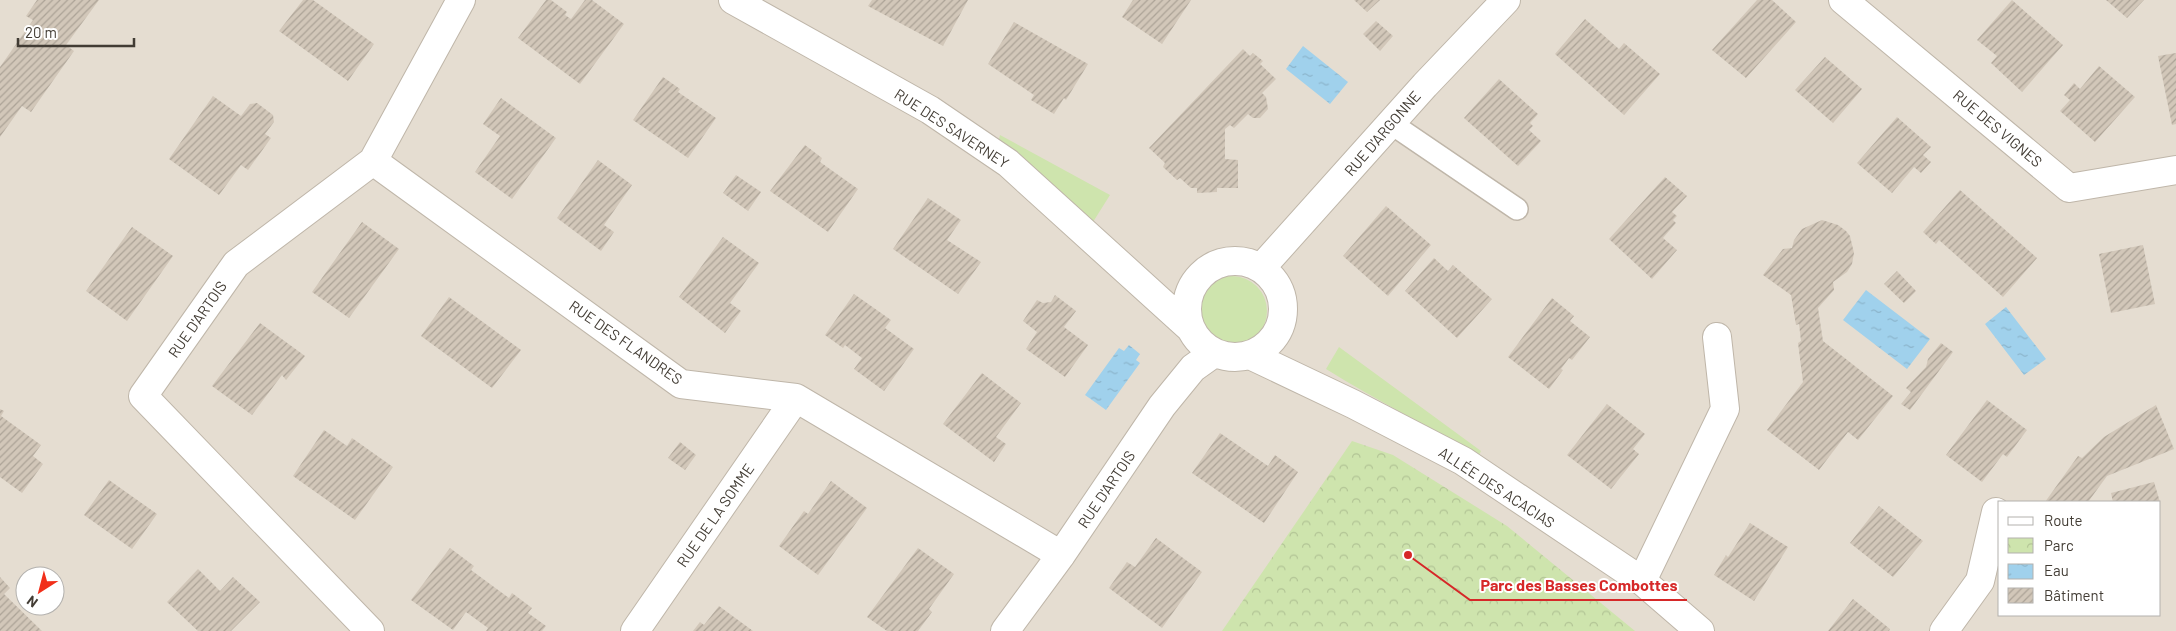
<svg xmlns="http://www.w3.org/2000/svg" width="2176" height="631" font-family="Barlow,sans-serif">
<defs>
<pattern id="park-crowns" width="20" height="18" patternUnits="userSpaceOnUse" patternTransform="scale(1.25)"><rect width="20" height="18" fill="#cee4ad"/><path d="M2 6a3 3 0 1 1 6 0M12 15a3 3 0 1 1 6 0" fill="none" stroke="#b2c495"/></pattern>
<pattern id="water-ripples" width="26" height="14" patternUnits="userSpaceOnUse" patternTransform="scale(1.25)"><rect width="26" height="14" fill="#a0d1ec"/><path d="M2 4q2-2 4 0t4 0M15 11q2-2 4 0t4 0" fill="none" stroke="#8bb4cb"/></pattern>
<pattern id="building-hatch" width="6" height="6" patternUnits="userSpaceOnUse" patternTransform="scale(1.25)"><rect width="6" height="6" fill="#d2c7b9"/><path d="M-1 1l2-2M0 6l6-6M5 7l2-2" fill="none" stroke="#aca397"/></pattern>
</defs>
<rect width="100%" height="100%" fill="#f1ece3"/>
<path fill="#e5ddd1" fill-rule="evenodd" d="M0,0H2176V631H0ZM2000,502H2160V615H2000ZM25,576H55V606H25Z"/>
<path fill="#cee4ad" d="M1000,135L1110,195L1093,222L1030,164L998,143Z
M1197 311a35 35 0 1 1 70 0a35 35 0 1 1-70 0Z
M1339,347L1481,451L1478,457C1428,426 1376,400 1326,369Z"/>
<path fill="url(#park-crowns)" d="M1352,441L1393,455L1507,526L1635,631H1222Z"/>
<path fill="url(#water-ripples)" d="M1303,46L1348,82L1330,104L1286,69Z
M1866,290L1930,339L1907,369L1843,320Z
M2006,307L2046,359L2024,375L1985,324Z
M1129,345L1140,354L1136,360L1140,363L1106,410L1085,395L1119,348L1124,351Z"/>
<path fill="url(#building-hatch)" d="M37,0H99L66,45L74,51L31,112L22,106L0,137V67L33,20L26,16Z
M303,0H313L374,44L348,81L279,31Z
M546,0H551L567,12L565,15L571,19L585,0H592L624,24L580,84L518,38Z
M872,0H968L943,46L868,6Z
M1133,0H1191L1162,44L1122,17Z
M1354,0H1380L1367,12Z
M1757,0H1772L1796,22L1746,78L1712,50Z
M2012,0L2063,45L2022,92L1991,63L1997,56L1977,40Z
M2106,0H2144L2127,18Z
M1585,19L1619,49L1624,43L1660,74L1624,115L1555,54Z
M1376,21L1393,36L1380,51L1363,34Z
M1014,22L1088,64L1066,100L1064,98L1054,114L1031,100L1034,95L988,64Z
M1243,49L1250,56L1253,53L1263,61L1260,64L1276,79L1262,93L1266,97L1268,109L1260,118H1253L1248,114L1234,128L1230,125L1225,129V159L1238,160V188H1217V192L1197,193V188H1191L1180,178L1177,180L1163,167L1165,163L1149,148Z
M2176,53V124L2172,125L2158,56Z
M1825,57L1862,89L1833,123L1795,90Z
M2099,66L2135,97L2095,142L2060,111L2070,100L2064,95L2074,83L2080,89Z
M663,77L680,89L678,92L716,118L688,158L633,120Z
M1499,79L1538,114L1530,123L1533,126L1529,130L1541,141L1518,166L1464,118Z
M213,96L241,116L250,104L257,103L273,115L274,122L265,134L271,138L248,170L241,165L219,195L169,159Z
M501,98L556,138L512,199L475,172L500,136L483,124Z
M1897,117L1931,147L1923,155L1931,162L1921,173L1914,167L1892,193L1857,163Z
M805,145L822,158L820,162L858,189L828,232L770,191Z
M598,160L632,185L604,225L614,232L601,251L557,218Z
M736,175L761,192L748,211L723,193Z
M1665,177L1687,196L1672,212L1677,216L1673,220L1676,223L1663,238L1677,250L1652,279L1609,239Z
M1960,190L2037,258L2003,297L1939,240L1936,244L1923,232Z
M928,198L961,220L947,240L981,262L958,294L893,249Z
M1386,206L1431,245L1388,296L1343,256Z
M1822,220L1838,225L1846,231L1850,236L1854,253L1852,264L1847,272L1833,282L1834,290L1818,308L1823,341L1893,396L1858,440L1848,432L1819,470L1767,430L1803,382L1798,343L1801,341L1799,324L1796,325L1791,295L1763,275L1783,249L1792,248L1794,240L1802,229Z
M362,222L399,249L349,318L312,292Z
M132,227L173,256L127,321L86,291Z
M723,237L759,263L730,303L741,311L725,333L679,297Z
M2143,245L2155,304L2111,313L2099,254Z
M1434,258L1448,271L1453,265L1492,299L1457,338L1405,291Z
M1897,271L1916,291L1904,303L1884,284Z
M854,294L891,320L885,328L914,349L884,391L854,369L862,358L845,345L843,348L825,335Z
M1055,295L1076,311L1064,327L1088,345L1065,377L1026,349L1037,332L1023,321L1037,300L1043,303L1051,302Z
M449,297L521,350L492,388L421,336Z
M1552,298L1574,316L1570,321L1590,337L1572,360L1569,358L1561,369L1563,370L1549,389L1508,357Z
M260,323L305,356L286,380L282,375L252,415L212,386Z
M1941,343L1953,352L1910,410L1901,404L1911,392L1906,388L1926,367L1928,359Z
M982,373L1021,403L996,437L1006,444L994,462L943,424Z
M1987,400L2027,430L2007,457L2003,454L1982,482L1946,455Z
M1607,404L1645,434L1633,449L1639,454L1611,489L1567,455Z
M2156,405L2174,449L2107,476L2088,502H2045L2078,456L2082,458L2104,437Z
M0,409L4,411L1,416L41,445L33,456L43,464L22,493L0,477Z
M324,430L347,446L352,438L393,467L355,520L293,476Z
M1220,433L1268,466L1275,455L1298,472L1264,523L1192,473Z
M680,442L696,455L685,470L668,458Z
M109,480L157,514L132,549L84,515Z
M831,481L867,508L818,575L779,546L804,511L808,514Z
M2154,482L2160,502H2113L2111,493Z
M1879,506L1923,541L1893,577L1850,543Z
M1750,523L1788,547L1754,601L1714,575L1726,555L1728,557Z
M1156,538L1202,572L1162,628L1109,588L1127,562L1135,567Z
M450,548L474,566L471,570L509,598L512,593L532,608L528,613L546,626L542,631H486L488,628L466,612L453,630L411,600Z
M918,548L954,574L929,609L932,612L918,631H887L867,617Z
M198,569L220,591L233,577L260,602L231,631H198L167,602Z
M0,577L10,588L4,594L42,631H0Z
M1853,599L1890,629L1889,631H1828Z
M719,606L753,631H693L700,622L704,625Z"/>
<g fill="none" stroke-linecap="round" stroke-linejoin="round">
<g stroke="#bfb6a9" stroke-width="24">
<path id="service" d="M1392,124L1517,209"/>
</g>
<g stroke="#bfb6a9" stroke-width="30">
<path id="minor" d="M733,0L930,110L1008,163L1191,329
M1843,0L2069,188L2176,170
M373,161L681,384L796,398L1061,555
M1187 309a48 48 0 1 1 96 0a48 48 0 1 1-96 0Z
M1261,268L1425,85L1506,0
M1250,355L1353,404L1463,461L1642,581L1700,631
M1642,581L1725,409L1717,337
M370,631L143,396L236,264L373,161L461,0
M635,631L796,398
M1005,631L1061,555L1162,406L1193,368L1214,353
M1944,631L1980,581L1996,512"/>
</g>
<use href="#service" stroke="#fff" stroke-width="21"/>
<use href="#minor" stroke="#fff" stroke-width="28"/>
</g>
<g text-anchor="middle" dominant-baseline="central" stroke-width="4" stroke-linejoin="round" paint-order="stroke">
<g font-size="15" fill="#423c34" stroke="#fff">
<text transform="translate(952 128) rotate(33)">RUE DES SAVERNEY</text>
<text transform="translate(1998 128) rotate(40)">RUE DES VIGNES</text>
<text transform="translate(1382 133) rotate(-49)">RUE D'ARGONNE</text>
<text transform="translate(197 319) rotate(-55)">RUE D'ARTOIS</text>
<text transform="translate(626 342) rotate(35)">RUE DES FLANDRES</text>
<text transform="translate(1497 487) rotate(33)">ALLÉE DES ACACIAS</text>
<text transform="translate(1106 489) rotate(-56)">RUE D'ARTOIS</text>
<text transform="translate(715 515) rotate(-55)">RUE DE LA SOMME</text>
</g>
</g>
<path fill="none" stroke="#d62828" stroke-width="2" d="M1408 555L1470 600H1687"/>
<circle fill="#d62828" stroke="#fff" stroke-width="2" cx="1408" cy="555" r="5"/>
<g font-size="16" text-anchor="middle" font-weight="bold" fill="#d62828" stroke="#fff" stroke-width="4" stroke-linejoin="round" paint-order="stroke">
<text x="1579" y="591">Parc des Basses Combottes</text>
</g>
<rect x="1998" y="501" width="162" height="115" fill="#ffffff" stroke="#b3b1ae"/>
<rect x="2008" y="517" width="25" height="8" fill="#ffffff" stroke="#b3b1ae"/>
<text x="2044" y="526" font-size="15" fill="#423c34">Route</text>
<rect x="2008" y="538" width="25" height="15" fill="url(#park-crowns)" stroke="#b3b1ae"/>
<text x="2044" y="551" font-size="15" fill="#423c34">Parc</text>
<rect x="2008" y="564" width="25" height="15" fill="url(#water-ripples)" stroke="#b3b1ae"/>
<text x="2044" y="576" font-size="15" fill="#423c34">Eau</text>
<rect x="2008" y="588" width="25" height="15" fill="url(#building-hatch)" stroke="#b3b1ae"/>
<text x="2044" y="601" font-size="15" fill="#423c34">Bâtiment</text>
<g transform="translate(40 591) rotate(216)"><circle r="24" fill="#ffffff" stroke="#b3b1ae"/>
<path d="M0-4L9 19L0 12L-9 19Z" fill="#f12f1a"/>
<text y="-8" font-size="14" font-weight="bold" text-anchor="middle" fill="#423c34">N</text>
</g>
<path d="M18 38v8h116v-8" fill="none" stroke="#423c34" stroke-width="2.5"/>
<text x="25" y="38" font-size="15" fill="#423c34" stroke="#ffffff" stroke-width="4" paint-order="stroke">20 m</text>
</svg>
